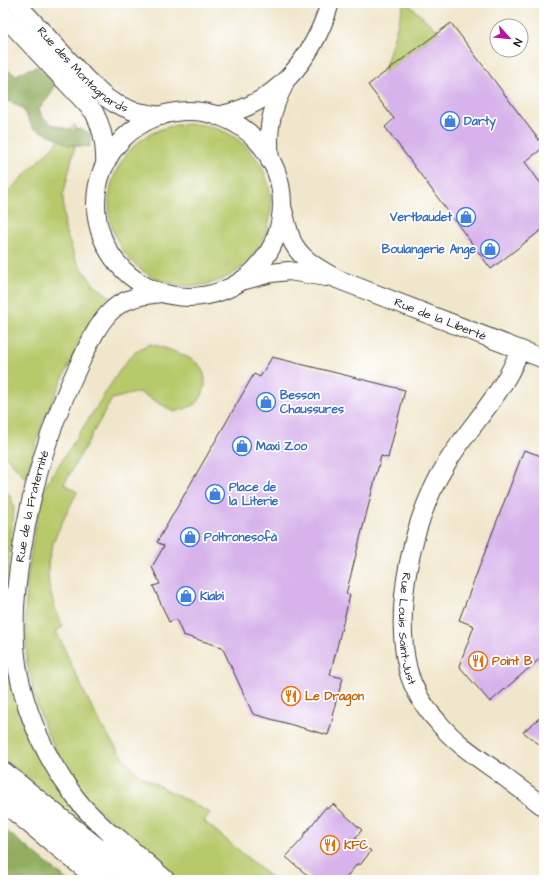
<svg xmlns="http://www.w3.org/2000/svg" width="547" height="883" font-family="'Architects Daughter',sans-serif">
<rect width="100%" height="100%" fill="#fff"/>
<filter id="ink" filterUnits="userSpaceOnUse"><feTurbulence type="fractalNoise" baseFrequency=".025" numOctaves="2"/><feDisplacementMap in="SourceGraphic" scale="8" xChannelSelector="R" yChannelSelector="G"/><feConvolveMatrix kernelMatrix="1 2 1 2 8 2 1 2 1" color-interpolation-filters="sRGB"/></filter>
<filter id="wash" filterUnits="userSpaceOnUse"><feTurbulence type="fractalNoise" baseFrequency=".012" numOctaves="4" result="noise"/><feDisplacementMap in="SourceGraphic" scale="16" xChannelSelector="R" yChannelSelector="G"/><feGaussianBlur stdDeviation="0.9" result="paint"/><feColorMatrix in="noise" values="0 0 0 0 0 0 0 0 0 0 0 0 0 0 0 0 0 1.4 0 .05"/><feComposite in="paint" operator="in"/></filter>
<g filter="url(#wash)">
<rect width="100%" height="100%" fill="#f0e6cb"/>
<path fill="#b8c96c" stroke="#6a7244" d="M404,3H407L439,32L383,74Z
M75,124L77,137L63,196L65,230L76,260L94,285L112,298L97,313L80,342L61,382L42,424L26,479L3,453V197Z
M109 205a81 81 0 1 1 162 0a81 81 0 1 1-162 0Z
M150,344C161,346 192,357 199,365C209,377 206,395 195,404C189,408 181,410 175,412L139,392L112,399L64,484L77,492C68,512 53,536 49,558C45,582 53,605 63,627L56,631C80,681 100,738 141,776L210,813L204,821L274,880H179L103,814L92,803L76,784L59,757L44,726L35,698L27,663L25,613L27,580L34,533L44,488L122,367C131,356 136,349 150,344Z
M3,487L11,497L14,509L3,619Z
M3,619L5,651L11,684L29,743L40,762L88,828L3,759Z"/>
<path fill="#92ad60" stroke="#57643e" d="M38,67L46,74L55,85L49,97L39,109L42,117L51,124L73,131L79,129L90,133V147L68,145L53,136L33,128L23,109L10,101L3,104V70L9,71L16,75L29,69Z
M3,828L67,880H3Z"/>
<g id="blocks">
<path fill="#d7b2eb" d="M451,23L544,147L525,162L544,188V228L491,269L385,127L394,119L368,85Z
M272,357L405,390L388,458L381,456L346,594L350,595L330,675L343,678L332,715H334L328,735L253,714L222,647L183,635L176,619L169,622L153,586L160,584L152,567L164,546L157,542L254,374L260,377Z
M524,450L544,457V655L490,702L459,666L474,626L459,620Z
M544,714V748L523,732Z
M333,804L362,830L355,838L371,851L360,865L358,863L344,880H313L286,857L304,837L303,836L325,808H329Z"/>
</g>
</g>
<g filter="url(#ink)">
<use href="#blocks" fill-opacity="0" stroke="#3c3a36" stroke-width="1"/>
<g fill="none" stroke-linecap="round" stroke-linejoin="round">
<g stroke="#3c3a36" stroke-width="20">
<g id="minor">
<path id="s1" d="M16,3L86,79L105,97L114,103L133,111L161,116"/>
<path d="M3,15L94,112C103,129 106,146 105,165"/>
<circle cx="189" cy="204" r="93"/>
<path d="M217,116C276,105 313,59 330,3"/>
<path d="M270,161C267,131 270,112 284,85"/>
<path id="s2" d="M283,210C286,221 288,231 292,241C301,260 320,269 337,279L544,359"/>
<path d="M245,280L271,273L289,271L326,277"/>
<path id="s3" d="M520,350C516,359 512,369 507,377C489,409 463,435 445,466C412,521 393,607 408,670C413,689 425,708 438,722C455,743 477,757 498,772C513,784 529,795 544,807"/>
<path id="s4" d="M114,837C100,824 86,812 75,797C47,760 27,716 18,671C11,630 15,588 22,548C32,485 50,425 78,367C87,349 95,328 109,313C123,298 142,295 161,293"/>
</g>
</g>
<g stroke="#3c3a36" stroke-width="24">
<path id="trunk" d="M3,773L135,880
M3,800L101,880
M114,837L163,880"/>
</g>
<use href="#minor" stroke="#fff" stroke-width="18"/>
<use href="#trunk" stroke="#fff" stroke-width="22"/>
</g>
</g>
<defs>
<g id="shop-ring" transform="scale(1)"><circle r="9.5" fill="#fff" stroke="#3f7fe0" stroke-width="1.5"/><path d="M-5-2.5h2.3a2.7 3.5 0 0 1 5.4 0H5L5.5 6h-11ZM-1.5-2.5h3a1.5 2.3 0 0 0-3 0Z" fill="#3f7fe0"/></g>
<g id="restaurant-ring" transform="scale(1)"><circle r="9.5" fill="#fff" stroke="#e8710a" stroke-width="1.5"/><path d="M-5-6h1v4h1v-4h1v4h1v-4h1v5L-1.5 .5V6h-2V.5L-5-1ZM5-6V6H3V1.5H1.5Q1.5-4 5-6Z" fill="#e8710a"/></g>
</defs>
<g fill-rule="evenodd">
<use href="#shop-ring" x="450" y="121"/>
<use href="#shop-ring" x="466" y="217"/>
<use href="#shop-ring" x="490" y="249"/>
<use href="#shop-ring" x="266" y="402"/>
<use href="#shop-ring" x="242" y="446"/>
<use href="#shop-ring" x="215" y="494"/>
<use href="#shop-ring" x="190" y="537"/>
<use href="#shop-ring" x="186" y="596"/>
<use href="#restaurant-ring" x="478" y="661"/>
<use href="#restaurant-ring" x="291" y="696"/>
<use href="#restaurant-ring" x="330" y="845"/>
</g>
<g text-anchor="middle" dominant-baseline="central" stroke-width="3.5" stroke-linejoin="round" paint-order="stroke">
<g font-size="12" fill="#1c1c1c" stroke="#fff">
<text stroke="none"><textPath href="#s1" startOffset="95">Rue des Montagnards</textPath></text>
<text stroke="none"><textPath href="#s2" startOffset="203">Rue de la Liberté</textPath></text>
<text stroke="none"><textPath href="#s4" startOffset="362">Rue de la Fraternité</textPath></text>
<text stroke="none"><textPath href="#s3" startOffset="309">Rue Louis Saint-Just</textPath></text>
</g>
<g font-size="12" font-weight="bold" fill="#366cbe" stroke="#fff" text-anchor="start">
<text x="464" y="121">Darty</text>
<text x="452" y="217" text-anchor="end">Vertbaudet</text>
<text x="476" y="249" text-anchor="end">Boulangerie Ange</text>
<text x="280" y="395">Besson<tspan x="280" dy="14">Chaussures</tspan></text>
<text x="256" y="446">Maxi Zoo</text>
<text x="229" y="487">Place de<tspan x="229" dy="14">la Literie</tspan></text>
<text x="204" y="537">Poltronesofà</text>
<text x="200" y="596">Kiabi</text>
</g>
<g font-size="12" font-weight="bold" fill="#c56008" stroke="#fff" text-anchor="start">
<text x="492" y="661">Point B</text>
<text x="305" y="696">Le Dragon</text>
<text x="344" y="845">KFC</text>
</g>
</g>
<rect width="547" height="883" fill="none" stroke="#fff" stroke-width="16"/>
<g transform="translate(509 38) rotate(117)"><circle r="19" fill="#ffffff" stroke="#a4a4a4"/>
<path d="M0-3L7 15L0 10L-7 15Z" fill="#b5179e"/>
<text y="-6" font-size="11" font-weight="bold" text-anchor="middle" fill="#1c1c1c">N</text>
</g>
</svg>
